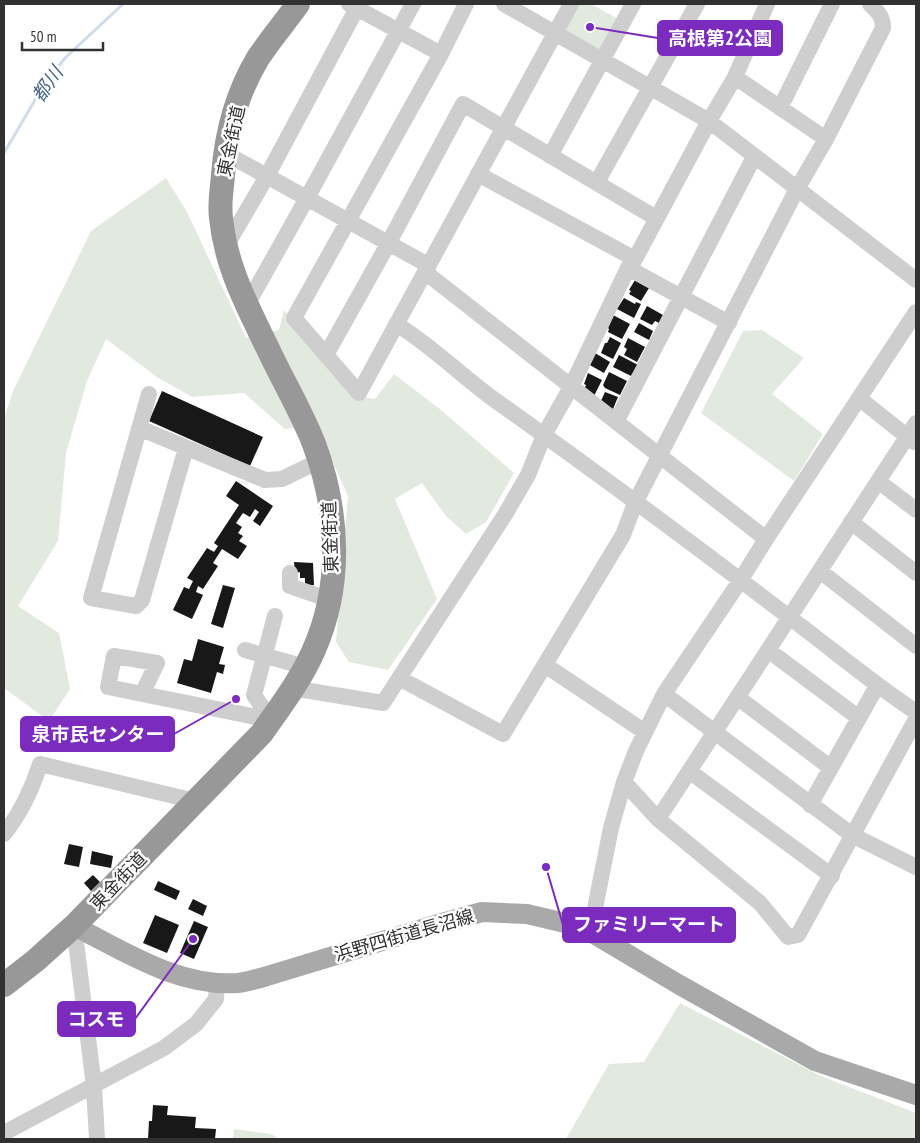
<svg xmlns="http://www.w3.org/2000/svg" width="920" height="1143" font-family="'PT Sans Narrow','Noto Sans JP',sans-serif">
<rect width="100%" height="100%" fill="#fff"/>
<path fill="#e2e9de" d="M576,4H591L620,20L600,57L560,33Z
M166,178L187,212L246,338L279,330L284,310L331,373L352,395L375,399L394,374L441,410L514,473L486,522L466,534L446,516L422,483L395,499L437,599L388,670L349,662L336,642L348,496L316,425L285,429L244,393L192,397L157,377L106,339L87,381L66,453L58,541L18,606L59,633L70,689L49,721L4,688V419L13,391L91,231Z
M762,330L804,358L772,394L823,434L794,481L701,413L743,331Z
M680,1003L821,1076L916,1113V1139H566L609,1064L644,1062Z
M234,1129L271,1134L279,1139H233Z"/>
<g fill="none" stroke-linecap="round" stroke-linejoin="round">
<path stroke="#cfdcea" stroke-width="3" d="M4,153L45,83L65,58L123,4"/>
</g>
<path fill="#181818" d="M635,280L649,288L641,301L629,294L631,291L629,290Z
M624,298L635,304L636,302L641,304L634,318L617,309Z
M647,306L663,315L659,323L655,321L652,325L640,319Z
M613,315L630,324L622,339L608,332L609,329L608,328Z
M639,323L653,331L649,340L634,332Z
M610,337L621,343L613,359L601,353L605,343H607Z
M628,338L645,347L637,362L624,355L627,349L624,347Z
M595,353L610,362L604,373L588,364Z
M619,355L638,365L631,376L613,367Z
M609,372L627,381L620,395L605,388L603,385Z
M588,373L602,380L593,398L583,392L586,385L584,384Z
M162,391L263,437L250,466L149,421Z
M605,392L618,397L613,409L600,403Z
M236,481L273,506L260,526L253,521L259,512L255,509L250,517L243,513L236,523L242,527L238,533L243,536L239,541L247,546L238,559L222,549L213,563L218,566L203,589L198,586L196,592L203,595L192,619L173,610L184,587L189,589L193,581L187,578L207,548L214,552L218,546L214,543L239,505L226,496Z
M294,562L313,563L314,585L305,586V578H300V572L295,573Z
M223,585L235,588L223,628L211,624Z
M198,639L224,647L219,664L225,665L223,674L217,672L211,693L177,683L184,659L192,661Z
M69,844L83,847L79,867L64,864Z
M92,851L113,856L111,868L90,864Z
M93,875L100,882L91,891L84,883Z
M158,881L180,891L176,900L154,890Z
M193,899L207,906L203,916L188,909Z
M155,915L179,925L167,953L143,943Z
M194,921L208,927L194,959L180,953Z
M153,1105L168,1106L167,1115L196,1117L195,1128L216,1129L215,1139H148L149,1121H152Z"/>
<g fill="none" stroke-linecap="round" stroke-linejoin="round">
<path stroke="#cecece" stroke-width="16" d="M349,4L441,54
M466,4L441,54L294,318L359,393L571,4
M504,4L709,121L916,280
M735,77L826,139
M780,108L832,4
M225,153L428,265
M550,156L633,4
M478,174L635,259
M597,182L697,4
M225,248L267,176L357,8
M628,268L729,323
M425,272L766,539
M247,305L307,198L413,4
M396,324C431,345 459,374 492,398C592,469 692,543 789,617C832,649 872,683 916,712
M326,355L388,244L463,104L656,218
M149,394L91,598L136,606L142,600L186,448
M860,399L914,442
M616,422L754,157
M139,428L265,480L282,479L319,461
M878,481L916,510
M851,522L916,573
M820,571L916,646
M290,573V586L330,600
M245,650L305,667
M768,650L859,718
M545,665L645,732
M399,678L503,734L623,535L635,503L797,189L826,139L883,28C883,16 878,12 870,4
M292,688L383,703L506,513L528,475L544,435L571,387L628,268L635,259L709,121L735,77L767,4
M142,694L157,663L114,656L108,687L271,720L254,695L275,616
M664,694L852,835L916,867
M737,697L831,768
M689,771L832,876
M624,782L658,819L760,903L788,937L798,935L916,719
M810,805L877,686
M658,819L916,423
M4,834C20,814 32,789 40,764L195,801
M74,926L94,1086L97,1139
M593,933L596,903L611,828L624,782L636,751L664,694L740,581L766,539L916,312
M4,1133L164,1048L196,1024L216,999L217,983"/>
<path stroke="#a9a9a9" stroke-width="20" d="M74,926C126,952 178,987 238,983C247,982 256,979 264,977L435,925L482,912L527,914L582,927L678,984L815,1061L916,1095"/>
<path stroke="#989898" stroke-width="24" d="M4,985L35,961L74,926L262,733C280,707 300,681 313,652C343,586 339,511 314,444C302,413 283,381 269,351C248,307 226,268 221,218C219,204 222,189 223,175C226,135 237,93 258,58C270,40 285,22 298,4"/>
</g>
<g text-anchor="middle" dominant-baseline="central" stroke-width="5" stroke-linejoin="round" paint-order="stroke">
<g font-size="18" fill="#313131" stroke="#fff">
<text transform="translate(231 141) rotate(-78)">東金街道</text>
<text transform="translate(330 537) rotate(-92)">東金街道</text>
<text transform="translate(118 881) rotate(-46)">東金街道</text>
<text transform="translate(404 935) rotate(-16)">浜野四街道長沼線</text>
</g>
<g font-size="19" font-style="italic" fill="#46678c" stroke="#fff">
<text transform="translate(47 84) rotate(-55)">都川</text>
</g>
</g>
<path fill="none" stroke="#7b2cbf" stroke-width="2" d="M590 27L658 38M236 699L174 734M546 867L563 925M193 939L135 1019"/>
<g fill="#7b2cbf" stroke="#fff" stroke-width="2">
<circle cx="590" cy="27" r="5"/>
<circle cx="236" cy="699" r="5"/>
<circle cx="546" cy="867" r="5"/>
<circle cx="193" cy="939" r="5"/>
</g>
<g fill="#7b2cbf" stroke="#7b2cbf" stroke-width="2">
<rect x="658" y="21" width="124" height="34" rx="5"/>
<rect x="21" y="717" width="153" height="34" rx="5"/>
<rect x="563" y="908" width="172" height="34" rx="5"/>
<rect x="58" y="1002" width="77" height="34" rx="5"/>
</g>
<g font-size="19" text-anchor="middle" font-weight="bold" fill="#fff">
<text x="720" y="45">高根第2公園</text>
<text x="98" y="741">泉市民センター</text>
<text x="649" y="931">ファミリーマート</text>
<text x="96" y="1026">コスモ</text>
</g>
<rect width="920" height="1143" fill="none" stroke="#313131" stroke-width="10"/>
<path d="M22 42v8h81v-8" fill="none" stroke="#313131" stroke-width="2.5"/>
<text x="30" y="42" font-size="15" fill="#313131" stroke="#ffffff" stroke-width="4" paint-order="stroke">50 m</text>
</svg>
